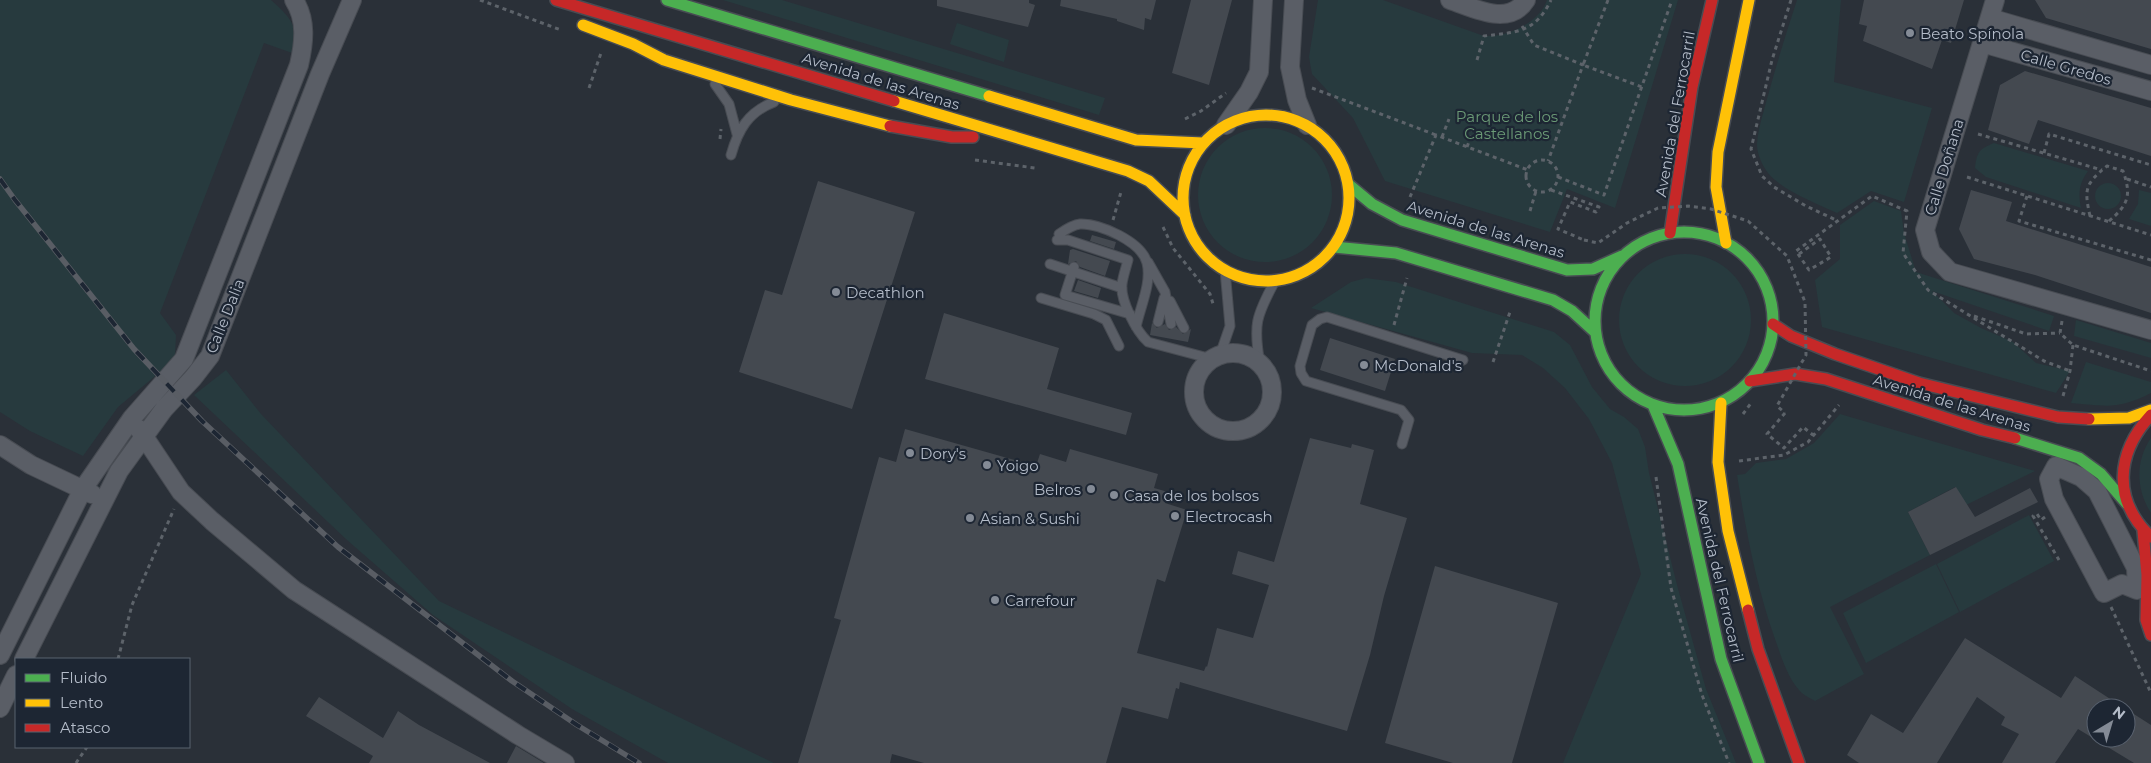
<svg xmlns="http://www.w3.org/2000/svg" width="2151" height="763" font-family="Montserrat,sans-serif">
<rect width="100%" height="100%" fill="#2a3038"/>
<path fill="#273a3e" d="M0,0H271C292,19 297,24 295,54L264,43L160,313L176,335L175,355L166,367L118,407L83,456L30,431L0,412Z
M723,0H782L1105,98L1099,115Z
M1318,0H1383L1484,36C1508,37 1539,23 1547,0H1678L1615,208L1567,189L1550,232L1385,181L1353,118L1312,74L1309,57Z
M1797,0H1841L1834,82L1932,108L1904,202L1871,191L1837,213C1816,203 1783,191 1768,173C1762,165 1757,154 1757,144C1758,129 1763,114 1767,99C1776,66 1786,33 1797,0Z
M957,23L1009,40L1004,62L950,44Z
M1198 195a67 67 0 1 1 134 0a67 67 0 1 1-134 0Z
M1994,143L2088,171C2079,184 2078,193 2081,208L1986,177L1975,168C1977,152 1979,149 1994,143Z
M2095 196a13 13 0 1 1 26 0a13 13 0 1 1-26 0Z
M2139,190L2151,193V226L2129,219L2138,204Z
M1874,201L1901,211L1904,233L1916,272L2054,316L2049,331L1932,291L1954,313L1981,328L2013,342L2036,363L2070,371L2056,393L1822,327L1815,280L1840,259V225Z
M1619 320a66 66 0 1 1 132 0a66 66 0 1 1-132 0Z
M1366,278L1396,282L1554,332L1570,345L1592,387L1610,409L1624,417L1638,429L1645,447L1649,473L1677,585L1706,689L1736,763H1563L1641,574L1612,463L1589,419L1565,388L1543,368L1522,355L1472,353L1311,308L1351,282Z
M2076,320L2151,343V358L2074,336Z
M2086,362L2151,382V393C2117,410 2108,406 2071,403Z
M226,370L261,414L439,601L774,763H668L572,709L433,615L347,540L194,395Z
M1840,414L2035,471L1966,505L1955,487L1908,512L1930,555L1830,607L1864,674L1815,701C1810,698 1803,695 1799,690C1787,676 1781,656 1775,639C1756,585 1746,531 1737,475L1745,474L1756,463L1786,459L1814,443Z
M2151,438V513C2136,490 2135,461 2151,438Z
M2029,515L2054,561L1960,612L1937,564Z
M1936,564L1959,612L1866,663L1843,613Z"/>
<path fill="#444950" d="M937,0H1029V3L1035,5L1028,27L937,6Z
M1061,0H1156L1151,20L1145,18L1144,30L1117,21V19L1060,6Z
M1191,0H1232L1209,85L1172,73Z
M1864,0H1964L1951,43L1942,40L1932,69L1863,41L1867,26L1859,24Z
M2035,0H2151V49L2046,18Z
M2025,71L2151,108V156L2038,120L2029,144L1988,130L2000,85Z
M818,181L915,212L852,409L739,372L765,290L782,295Z
M1971,190L2012,202L2006,221L2151,267V313L2035,275L1974,259L1959,229Z
M1092,235L1116,242L1114,249L1090,241Z
M1073,249L1110,261L1105,276L1080,267L1076,261L1068,264L1070,250Z
M1078,280L1101,288L1098,298L1074,291Z
M944,313L1059,348L1047,389L1132,413L1126,435L925,379Z
M1152,323L1157,328L1165,324L1169,330L1176,327L1183,334L1191,329L1188,342L1150,335Z
M1330,338L1395,359L1385,391L1320,370Z
M905,429L1036,466L1040,454L1066,462L1070,449L1158,474L1154,488L1168,492L1165,503L1187,510L1165,582L1157,579L1137,653L1204,671L1206,666L1207,667L1217,628L1253,638L1269,585L1232,574L1238,551L1274,562L1310,438L1351,448L1352,444L1374,450L1360,504L1407,518L1384,596L1370,655L1347,731L1180,682L1179,689L1176,688L1168,719L1122,707L1106,763H924L892,754L890,763H798L841,620L834,618L879,457L896,462Z
M1956,487L1975,517L2030,488L2038,502L1930,555L1908,512Z
M1435,566L1558,603L1512,763H1453L1385,743Z
M1965,638L2061,698L2075,676L2124,708H2096V738H2126V709L2151,725V763H2134L2078,729L2055,763H2002L2019,734L2001,725L2005,717L1977,697L1937,763H1859L1847,755L1871,714L1903,733Z
M319,697L383,738L398,711L419,725L490,763H369L373,756L306,716Z
M516,746L544,763H507Z"/>
<g fill="none" stroke-linecap="round" stroke-linejoin="round">
<g stroke="#484c53" stroke-width="11">
<path id="lane" d="M715,84L729,104L737,134
M731,155C738,130 748,112 774,102
M1059,234C1065,230 1072,225 1080,224C1100,223 1142,242 1147,263C1152,283 1140,307 1136,327
M1057,240H1068L1128,260C1126,268 1123,276 1122,284C1120,300 1136,331 1148,342L1212,359
M1148,262L1165,292L1171,324
M1050,264L1122,288
M1074,267L1065,295L1130,314
M1041,298L1094,314L1106,320L1119,346
M1170,301L1184,328
M1158,322L1164,298
M1220,355L1230,326L1225,270
M1260,364C1253,325 1256,316 1275,281
M1402,444L1409,420L1401,410L1306,381L1301,373L1300,366L1312,325L1320,319L1327,317L1463,360"/>
</g>
<g stroke="#484c53" stroke-width="20">
<path id="street" d="M1294,0L1290,67L1297,100L1307,125
M1450,0C1474,8 1509,27 1526,0
M1995,0L1925,230L1931,252L1950,272L2151,330
M1990,18L2151,65
M1982,43L2151,91
M1226,125L1249,92L1259,72L1263,0
M1194 392a39 39 0 1 1 78 0a39 39 0 1 1-78 0Z
M139,429L181,492L212,521L294,590L518,735L565,763
M0,445L31,465L92,494
M2056,466L2081,477L2097,491L2136,568L2137,590L2122,584L2104,593L2054,499L2049,479Z
M0,655L83,489L132,418L184,359L299,65C304,43 307,20 294,0
M24,659L119,471L164,409L193,378L210,356L320,74L352,0
M0,708L16,675"/>
</g>
<g stroke="#484c53" stroke-width="14">
<path id="fast" d="M667,0L989,96
M1348,184L1372,204L1402,220L1567,270L1593,269L1622,256
M1595 321a89 89 0 1 1 178 0a89 89 0 1 1-178 0Z
M1334,247L1396,253L1553,300L1572,311L1595,332
M1653,405L1678,464L1721,659L1759,763
M2015,438L2079,458L2101,474L2127,504"/>
</g>
<g stroke="#484c53" stroke-width="14">
<path id="slow" d="M583,25L633,44L664,60L791,100L890,126
M989,96L1136,140L1203,143
M894,101L1128,171L1149,181L1185,215
M1183 198a83 83 0 1 1 166 0a83 83 0 1 1-166 0Z
M1726,243L1716,187L1718,152L1749,0
M1721,403L1718,462L1728,531L1748,610
M2089,419L2129,418L2151,410"/>
</g>
<g stroke="#484c53" stroke-width="14">
<path id="jam" d="M556,0L894,101
M890,126L952,137H973
M1670,233L1692,87L1712,0
M1773,324L1791,336L1835,354L1919,383L2058,417L2089,419
M1750,381L1795,374L1826,379L1982,430L2015,438
M2151,415C2116,453 2112,500 2151,537
M2143,531L2147,575L2146,620L2151,635
M1748,610L1758,649L1799,763"/>
</g>
<path stroke="#5d636a" stroke-width="3" stroke-dasharray="4 4" stroke-linecap="butt" d="M480,0L561,30
M1608,0L1583,65L1642,87
M1791,0L1772,60L1751,149L1762,176L1774,187L1806,206L1836,220
M1522,26L1534,45L1583,65L1548,161
M1477,60L1484,36C1517,32 1535,33 1551,0
M589,88L601,53
M1312,88L1436,135
M1185,119L1201,111L1226,93
M1978,134L2102,170
M1442,137L1449,119
M720,139L721,129
M1467,147L1473,131
M2044,153L2049,134L2151,165
M975,160L1035,168
M1526 176a16 16 0 1 1 32 0a16 16 0 1 1-32 0Z
M1558,177L1604,195L1672,0
M1967,177L2151,235
M2127,179L2151,187
M1551,190L1599,207L1596,212L1570,202L1558,229L1584,240
M2027,196L2019,221L2151,260
M1410,197L1436,135L1528,170
M1530,211L1536,191
M2090,216C2084,189 2085,184 2107,166L2123,171C2132,196 2128,205 2108,222
M1113,220L1121,192
M1163,227L1173,248L1210,294L1214,307
M1799,254L1820,239L1831,257L1809,270L1796,251L1872,196L1907,211L1903,253L1928,290L2044,361L2070,371
M1974,316L2026,334L2060,333
M2062,321L2060,333L2073,345L2151,371
M1394,325L1407,278
M1493,362L1511,309
M2063,396L2070,371L2073,345
M1785,413L1767,434L1784,448L1803,427L1813,435
M1743,414L1751,403
M1739,461L1784,455L1808,442L1839,405
M1656,477L1671,588L1702,695L1729,763
M2045,517L2041,520L2037,514L2033,516L2059,560
M2111,607L2151,693
M118,659L132,605L174,509
M76,763L87,747"/>
<use href="#lane" stroke="#5a5e66" stroke-width="9"/>
<use href="#street" stroke="#5a5e66" stroke-width="18"/>
<use href="#fast" stroke="#4caf50" stroke-width="11"/>
<use href="#slow" stroke="#ffc107" stroke-width="11"/>
<use href="#jam" stroke="#c62828" stroke-width="11"/>
<g stroke="#595d64" stroke-width="5.5">
<path id="rail" d="M0,179L15,200L134,349L202,421L338,547L512,681L577,725L639,763"/>
</g>
<use href="#rail" stroke="#1d2633" stroke-width="4" stroke-dasharray="11" stroke-linecap="butt"/>
<path stroke="#5d636a" stroke-width="3" stroke-dasharray="4 4" stroke-linecap="butt" d="M1584,240L1598,243L1627,223L1658,208L1688,206L1711,209L1748,221L1787,256L1805,302L1806,355L1777,406L1785,413"/>
</g>
<g fill="#848b96" stroke="#1d2633" stroke-width="2">
<circle cx="1910" cy="33" r="5"/>
<circle cx="836" cy="292" r="5"/>
<circle cx="1364" cy="365" r="5"/>
<circle cx="910" cy="453" r="5"/>
<circle cx="987" cy="465" r="5"/>
<circle cx="1091" cy="489" r="5"/>
<circle cx="1114" cy="495" r="5"/>
<circle cx="1175" cy="516" r="5"/>
<circle cx="970" cy="518" r="5"/>
<circle cx="995" cy="600" r="5"/>
</g>
<g text-anchor="middle" dominant-baseline="central" stroke-width="4.5" stroke-linejoin="round" paint-order="stroke">
<g font-size="15" fill="#b4bcc9" stroke="#1d2633" text-anchor="start">
<text x="1920" y="33">Beato Spínola</text>
<text x="846" y="292">Decathlon</text>
<text x="1374" y="365">McDonald's</text>
<text x="920" y="453">Dory's</text>
<text x="997" y="465">Yoigo</text>
<text x="1081" y="489" text-anchor="end">Belros</text>
<text x="1124" y="495">Casa de los bolsos</text>
<text x="1185" y="516">Electrocash</text>
<text x="980" y="518">Asian &amp; Sushi</text>
<text x="1005" y="600">Carrefour</text>
</g>
<g font-size="15" fill="#b4bcc9" stroke="#1d2633">
<text transform="translate(2066 67) rotate(16)">Calle Gredos</text>
<text transform="translate(881 81) rotate(17)">Avenida de las Arenas</text>
<text transform="translate(1675 114) rotate(-80)">Avenida del Ferrocarril</text>
<text transform="translate(1944 167) rotate(-73)">Calle Doñana</text>
<text transform="translate(1486 229) rotate(17)">Avenida de las Arenas</text>
<text transform="translate(225 316) rotate(-68)">Calle Dalia</text>
<text transform="translate(1952 403) rotate(17)">Avenida de las Arenas</text>
<text transform="translate(1720 580) rotate(77)">Avenida del Ferrocarril</text>
</g>
<g font-size="15" fill="#6b9a76" stroke="#1d2633">
<text x="1507" y="116">Parque de los<tspan x="1507" dy="17">Castellanos</tspan></text>
</g>
</g>
<rect x="15" y="658" width="175" height="90" fill="#1d2633" stroke="#59626f"/>
<rect x="25" y="674" width="25" height="8" fill="#4caf50" stroke="#59626f"/>
<text x="60" y="683" font-size="15" fill="#b4bcc9">Fluido</text>
<rect x="25" y="699" width="25" height="8" fill="#ffc107" stroke="#59626f"/>
<text x="60" y="708" font-size="15" fill="#b4bcc9">Lento</text>
<rect x="25" y="724" width="25" height="8" fill="#c62828" stroke="#59626f"/>
<text x="60" y="733" font-size="15" fill="#b4bcc9">Atasco</text>
<g transform="translate(2111 723) rotate(38)"><circle r="24" fill="#1d2633" stroke="#59626f"/>
<path d="M0-4L9 19L0 12L-9 19Z" fill="#848b96"/>
<text y="-8" font-size="14" font-weight="bold" text-anchor="middle" fill="#b4bcc9">N</text>
</g>
</svg>
